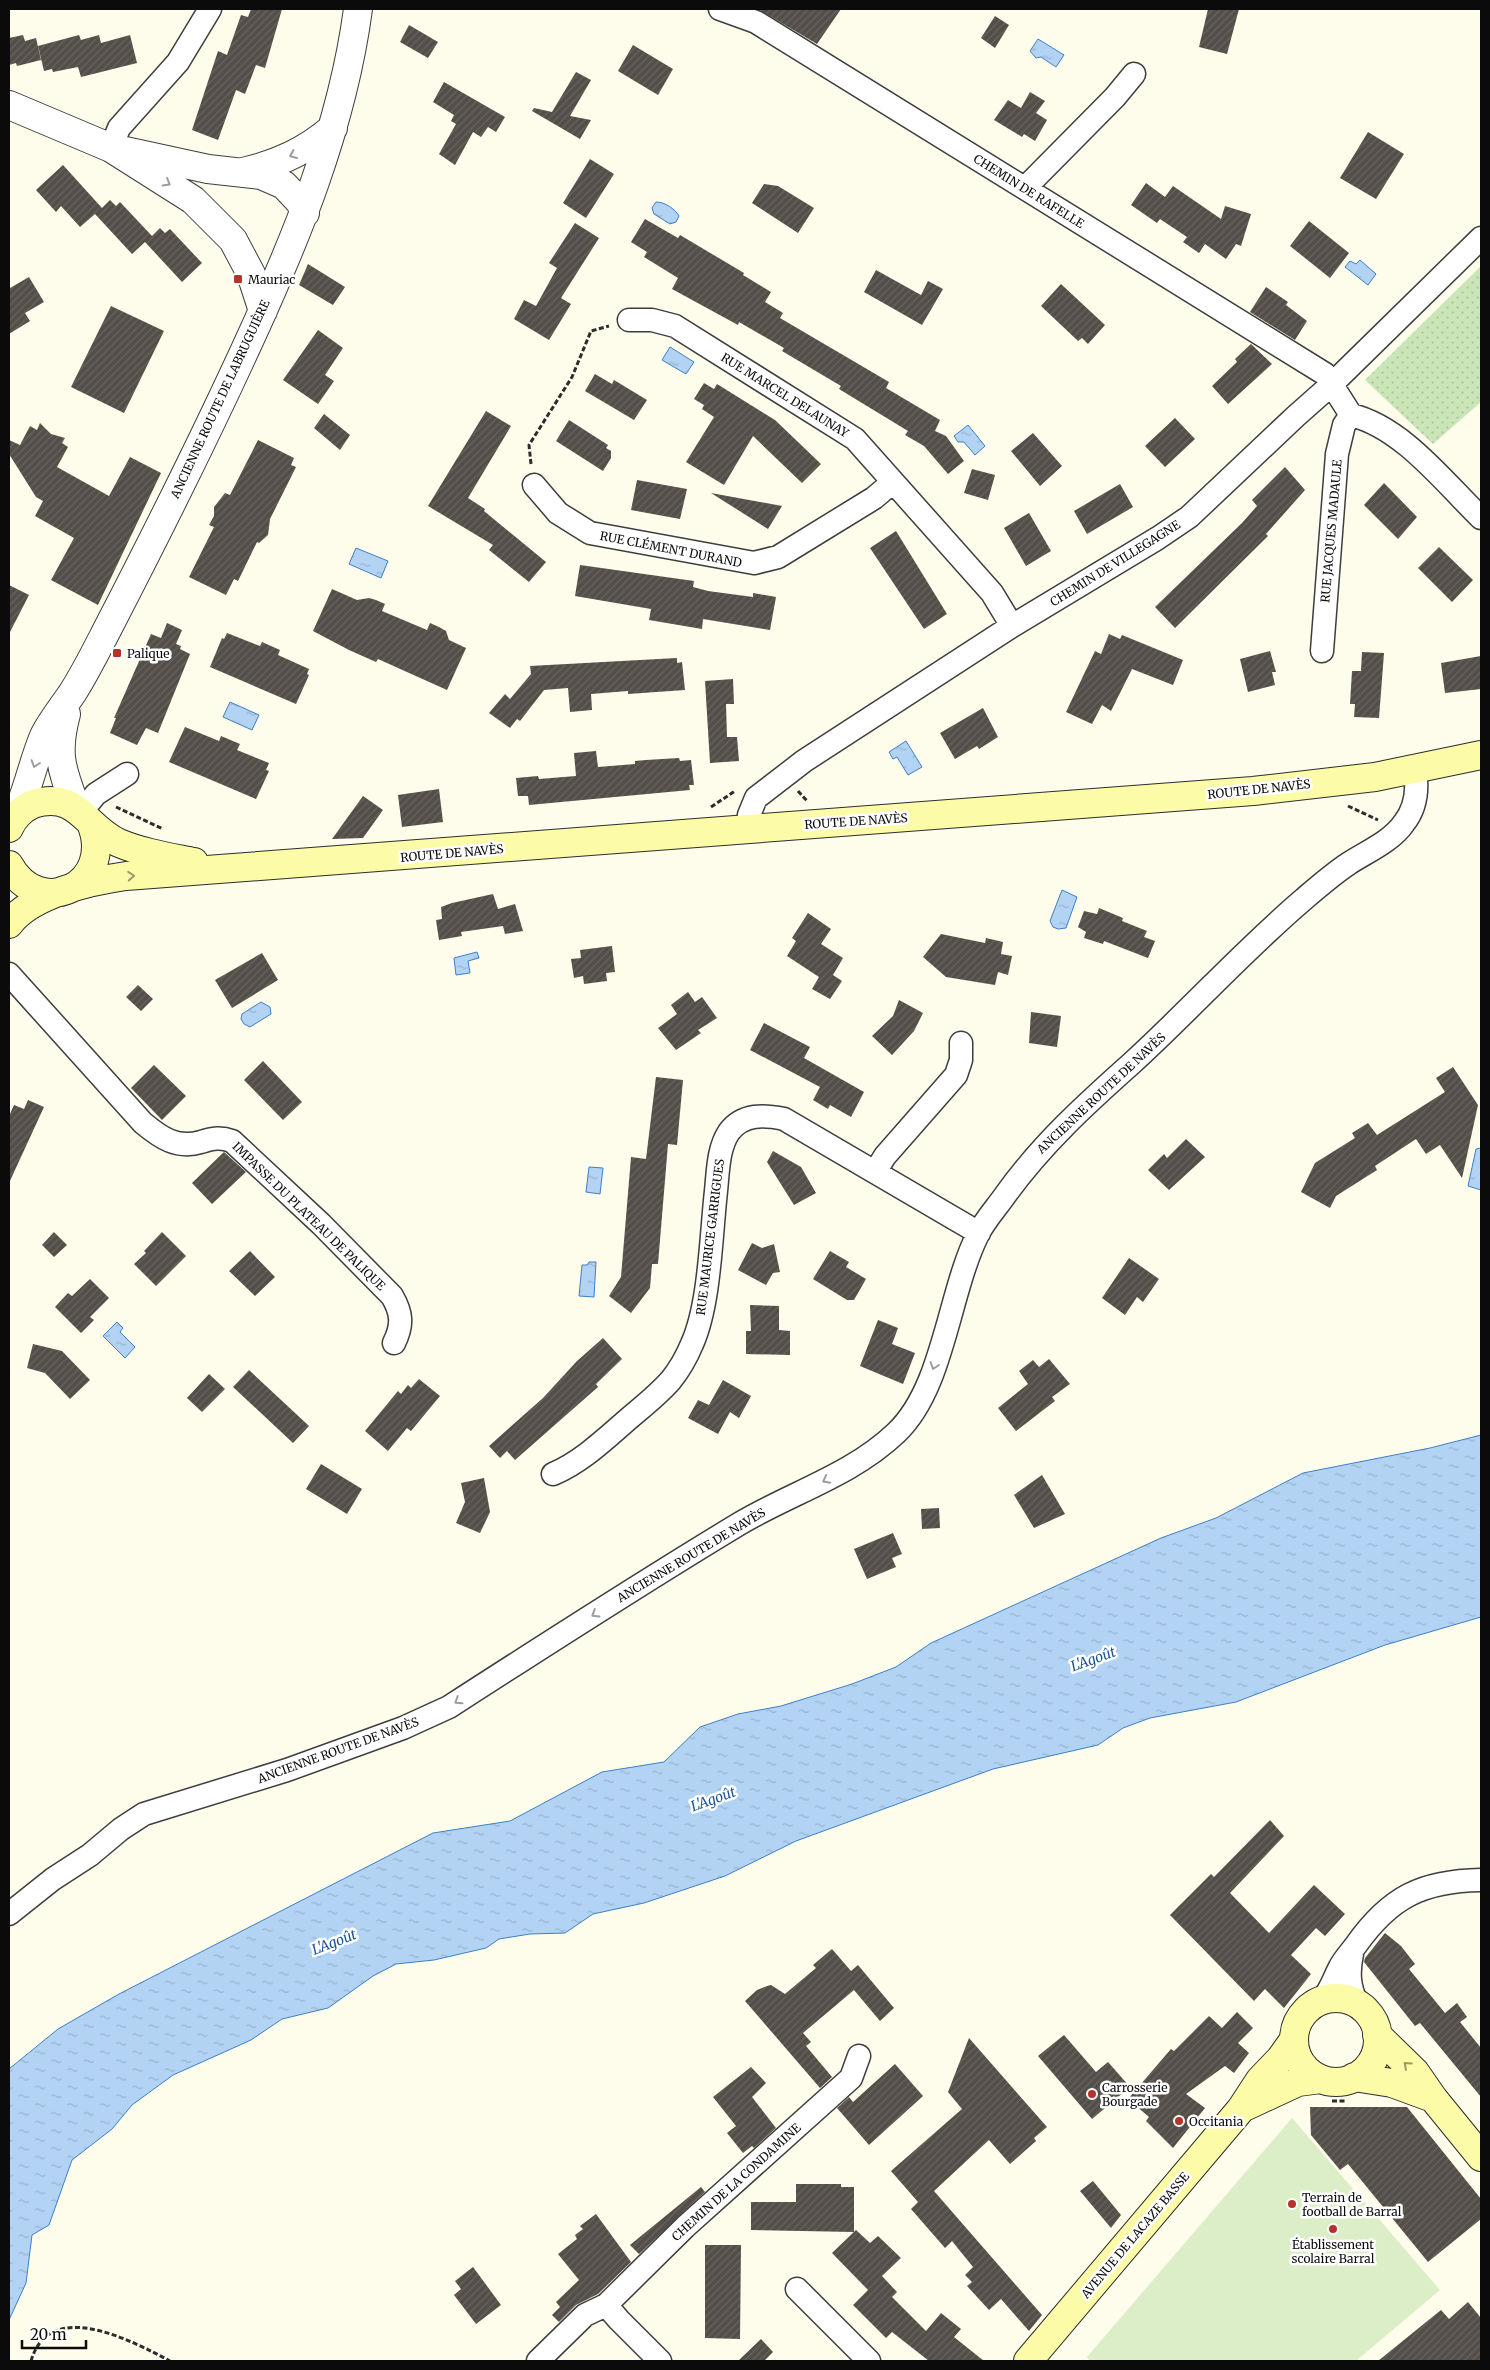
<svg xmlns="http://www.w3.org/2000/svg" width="1490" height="2370" font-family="Merriweather,serif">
<defs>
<pattern id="grass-dots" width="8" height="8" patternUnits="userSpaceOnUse" patternTransform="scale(1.25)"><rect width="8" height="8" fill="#cae6b7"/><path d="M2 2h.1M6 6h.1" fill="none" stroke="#acc49c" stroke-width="1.8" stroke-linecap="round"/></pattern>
<pattern id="water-ripples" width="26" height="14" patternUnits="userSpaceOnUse" patternTransform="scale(1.25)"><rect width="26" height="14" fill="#b2d3f3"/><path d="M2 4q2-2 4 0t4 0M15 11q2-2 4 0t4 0" fill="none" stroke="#98b4cf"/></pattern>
<pattern id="building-hatch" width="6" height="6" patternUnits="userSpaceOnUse" patternTransform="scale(1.25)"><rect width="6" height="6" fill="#534e48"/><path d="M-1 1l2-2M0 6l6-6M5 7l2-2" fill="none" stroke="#67635e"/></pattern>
</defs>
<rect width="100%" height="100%" fill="#fefceb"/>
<path fill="url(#grass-dots)" d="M1481,266V402L1433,444L1365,380Z"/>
<path fill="#dceec8" d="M1292,2118L1440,2290L1356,2361H1090L1087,2357Z"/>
<path fill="url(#water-ripples)" stroke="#3c80c6" d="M1038,39L1064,55L1056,67L1041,57L1036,58L1030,51Z
M656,202C665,202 675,209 679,216L676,222L670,224L654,214L652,208Z
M1360,260L1376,274L1368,285L1345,267L1350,261L1356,264Z
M670,347L694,362L686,374L662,360Z
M968,425L985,446L975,455L964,442H958L954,436Z
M356,548L388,561L381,578L349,564Z
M230,702L259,715L252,730L223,717Z
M906,741L922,767L908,775L897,757L893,759L889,752Z
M1062,890L1077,897L1066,928L1058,929L1053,927L1050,921Z
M477,952L479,958L468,961L470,973L456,975L454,958Z
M261,1002L270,1007L271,1014L250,1027L244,1024L241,1019L242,1014Z
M1481,1148V1190L1468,1186L1476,1149Z
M589,1167L603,1168L600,1194L586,1192Z
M589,1262H596L594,1297L579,1296L582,1265H587Z
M117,1322L123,1328L120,1332L135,1347L125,1358L103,1336Z
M1481,1435V1617L1385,1645L1236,1702L1150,1718L1123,1728L1098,1745L993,1769L796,1841L725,1876L644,1903L593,1914L565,1933L530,1934L499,1939L486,1948L434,1960L396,1964L373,1976L328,2008L282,2019L251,2040L173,2075L132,2105L112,2129L72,2160L49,2225L32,2235L26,2283L9,2320V2069L58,2029L119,1994L433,1833L510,1821L602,1772L664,1762L700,1727L738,1714L781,1706L852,1684L896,1667L931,1643L1161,1538L1216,1518L1303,1473L1430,1448Z"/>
<path fill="url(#building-hatch)" d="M251,9H282L265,68L256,65L245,94L236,90L218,140L192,130L218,51L227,55L241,15L248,17Z
M758,9H841L817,44Z
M1208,9H1239L1227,54L1199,47Z
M995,16L1009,25L995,48L981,38Z
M409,25L438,42L428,58L400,42Z
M23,35L25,41L36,38L41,60L17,66L16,63L9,65V38Z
M79,35L81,40L99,35L101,43L130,35L137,63L81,77L78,67L53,72L52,69L44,71L38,46Z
M633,45L673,69L658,95L618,71Z
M576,72L591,80L570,116L591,120L580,139L532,111L534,108L552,112Z
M444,82L505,117L496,132L488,127L481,137L473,132L455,165L439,154L456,124L451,121L454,115L433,102Z
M1030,92L1045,101L1036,113L1047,120L1035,141L1024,134L1022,137L994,120L1008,100L1021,108Z
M1368,132L1404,154L1376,199L1340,178Z
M590,159L614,174L586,218L563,203Z
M63,165L102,208L110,200L116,206L120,202L152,236L160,228L165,233L170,229L202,263L182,282L145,242L132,254L95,214L80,227L61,206L56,212L36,190Z
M1146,183L1165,197L1173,186L1221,219L1225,206L1251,214L1241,246L1236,244L1226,259L1205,244L1199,253L1183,242L1187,237L1160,219L1157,223L1131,205Z
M764,184L778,186L814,208L798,233L752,203Z
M645,219L678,238L680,235L744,273L743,275L771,292L765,302L783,313L780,318L889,382L886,388L940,420L935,431L946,436L964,461L948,474L924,446L905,435L908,431L839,389L841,386L782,351L784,348L739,322L738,325L672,289L678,278L644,257L647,252L631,242Z
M1309,221L1349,253L1330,278L1290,246Z
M575,223L599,238L561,298L571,304L549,340L514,319L524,300L536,306L557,268L549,263Z
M308,264L345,287L333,305L299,285Z
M876,270L921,295L928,281L943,289L922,325L864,292Z
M29,277L44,302L25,313L30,321L9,334V286L10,288Z
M1061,284L1105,325L1088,344L1082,338L1078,341L1041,306Z
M1266,287L1288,302L1286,305L1307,321L1295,340L1250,312Z
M111,306L164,331L124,413L71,387Z
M318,330L343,348L325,375L334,381L318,404L283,380Z
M1251,344L1272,364L1228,404L1212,386L1237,362L1235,359Z
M595,374L612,384L614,380L647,400L634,420L585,391Z
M704,383L714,389L717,384L775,420L821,464L802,483L753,436L724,485L686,462L714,417L702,409L704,405L694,399Z
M486,411L511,426L468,498L485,509L484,511L546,562L529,582L489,550L493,545L428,506Z
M324,414L350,435L340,450L314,428Z
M1175,418L1195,439L1165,467L1145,446Z
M569,420L608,445L606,448L611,451V458L603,471L556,441Z
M40,423L51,434L65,438L62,443L68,447L57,467L109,496L130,457L161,473L98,605L51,580L74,538L35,516L43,501L36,497L9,454V440L20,445L30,426L37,430Z
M1033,433L1062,466L1040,486L1011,451Z
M258,440L294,458L291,465L296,467L270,519L268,535L259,543L257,542L238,581L234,579L226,595L189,577L214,527L209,525L214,516V507L225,493L230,495Z
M1285,467L1305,490L1266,534L1268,536L1175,628L1155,607L1242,523L1257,506L1252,500Z
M972,469L995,475L988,500L964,493Z
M637,480L687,489L680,519L631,510Z
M1384,483L1417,517L1398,539L1364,505Z
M1120,484L1133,507L1087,534L1074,511Z
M711,493L782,506L768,529Z
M1029,513L1051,551L1026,566L1004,528Z
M896,531L947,614L924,629L870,548Z
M1439,547L1473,580L1452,602L1418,568Z
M580,565L694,581L693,587L708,591L753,597V593L776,597L770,630L703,619L702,629L649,620L651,609L575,596Z
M9,585L29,595L9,634Z
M332,589L357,600L369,598L376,600L385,604L382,611L427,630L430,623L439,627L446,631L449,640L466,648L447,690L378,659L376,662L349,650L313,631Z
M167,623L182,630L176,644L181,646L180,649L190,654L158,733L146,728L137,745L110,733L116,718H114L151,634L161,638Z
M227,633L260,646L262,642L280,650L278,655L309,669L307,674L309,675L296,704L210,667L222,638L224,639Z
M1109,634L1120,639L1122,635L1183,660L1173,685L1132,669L1111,711L1102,705L1092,724L1066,712L1095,651L1101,654Z
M1270,651L1276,672H1272L1275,685L1248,692L1240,659Z
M1362,652L1384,653L1379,718L1354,717L1355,704H1350L1352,671H1361Z
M1481,656V689L1445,693L1441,663Z
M677,658V663L682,662L685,690L628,694V691L591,694L592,710L570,712L568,688L544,690L520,721L517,719L510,728L489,713L505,694L510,699L531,674L530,666Z
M733,679L734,704H726L727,737H737L739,761L710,763L705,681Z
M983,708L998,737L979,749L977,746L955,759L940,733Z
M185,727L219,741L221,736L240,744L237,750L269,763L266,770L269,771L256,799L169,762Z
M596,751L598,767L635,764V761L646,760L679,758L680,761L691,760L694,785H689L690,790L529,805L528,796H518L516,778L538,776L539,779L576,776L574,753Z
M439,789L443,822L402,827L398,795Z
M363,796L383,810L363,838L332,839Z
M493,894L498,909L515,904L523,931L505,934L503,926L461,932L462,936L439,940L436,920L442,919L441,907L452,903Z
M1099,908L1123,918L1122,921L1147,931L1144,937L1155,941L1148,958L1104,941L1103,944L1084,938L1086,932L1078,927L1084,911L1097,914Z
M808,913L831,929L821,944L843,958L833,975L842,981L830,999L812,989L819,977L787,956L796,941L792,938Z
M941,934L985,943L986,938L1003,942L1001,954L1012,956L1008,975L998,972L995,985L946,977L923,957Z
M612,946L615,972L606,973L607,981L584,984L583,976L574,978L571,959L581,958L580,950Z
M262,953L278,980L232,1008L215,980Z
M138,985L153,999L141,1011L126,997Z
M688,992L695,1002L702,997L717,1018L698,1030L701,1033L676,1050L658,1028L677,1014L671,1005Z
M899,1000L923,1013L914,1031L892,1055L872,1036L893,1016Z
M1031,1012L1061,1016L1057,1047L1029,1043Z
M764,1023L810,1047L804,1058L864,1092L851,1117L830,1105L828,1109L813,1100L820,1087L750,1050Z
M263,1061L302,1102L283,1120L244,1080Z
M154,1065L186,1096L162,1120L131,1088Z
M1453,1067L1478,1105L1462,1178L1440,1145L1426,1154L1416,1139L1375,1166L1377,1170L1336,1196L1330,1208L1301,1192L1315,1163L1355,1138L1352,1133L1368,1123L1377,1135L1445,1092L1436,1078Z
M656,1077L683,1080L677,1145L668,1144L658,1264H652L650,1288L631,1313L609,1296L621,1277L631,1157L646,1159Z
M28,1100L44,1107L9,1183V1116L14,1105L24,1109Z
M1186,1139L1205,1157L1169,1190L1148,1170L1164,1154L1167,1158Z
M773,1151L801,1167L816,1193L794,1205L767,1162Z
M224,1152L246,1172L212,1204L192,1183Z
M54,1232L67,1245L54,1257L42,1245Z
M162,1232L186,1256L156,1286L134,1264L146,1253L144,1251Z
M752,1243L762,1248L774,1244L780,1272L773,1273L766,1285L738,1270Z
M250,1251L275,1277L255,1296L229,1271Z
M830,1251L849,1262L846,1267L866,1279L854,1300H847L813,1279Z
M1129,1258L1159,1279L1143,1302L1137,1297L1125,1315L1102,1298Z
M90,1279L109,1298L90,1317L94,1320L81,1333L55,1307L68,1293L72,1296Z
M750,1305L779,1306V1330L790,1331V1355L746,1354V1331H751Z
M878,1320L898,1328L892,1344L915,1353L903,1384L860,1366Z
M603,1338L622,1359L596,1384L598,1387L515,1460L507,1451L500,1458L489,1446L543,1398L577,1361Z
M33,1344L62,1351L90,1380L70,1399L45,1373L27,1368Z
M1049,1359L1070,1384L1052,1397L1055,1401L1016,1431L998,1408L1028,1384L1019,1371L1033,1360L1039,1367Z
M249,1370L309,1426L293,1443L233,1387Z
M209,1374L225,1389L202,1412L187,1398Z
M419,1379L440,1396L411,1431L407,1428L388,1451L365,1431L398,1391L401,1394L408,1385L411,1388Z
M723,1380L751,1396L739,1418L730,1412L718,1434L688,1418L698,1400L709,1405Z
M321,1464L362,1489L347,1514L306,1489Z
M1042,1475L1065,1514L1034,1528L1014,1495Z
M484,1478L490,1512L480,1533L456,1523L465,1502L461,1483Z
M939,1508L940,1528L922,1529L921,1509Z
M893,1533L902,1554L892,1558L896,1567L867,1579L854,1549Z
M1270,1820L1284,1836L1230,1893L1269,1933L1314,1885L1345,1914L1325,1936L1316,1928L1291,1955L1311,1974L1284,2008L1265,1989L1254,2001L1170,1915L1211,1874L1214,1877Z
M1385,1933L1401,1946L1415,1964L1409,1969L1445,2013L1457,2003L1467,2017L1460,2022L1481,2048V2097L1420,2023L1415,2026L1364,1962L1365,1958Z
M832,1949L851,1971L858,1965L894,2008L880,2021L854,1990L803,2033L811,2042L806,2046L832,2077L820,2088L745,2001L757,1990L767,1986L771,1985L785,1994L816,1968L813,1965Z
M1237,2012L1253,2028L1238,2043L1249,2053L1234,2073L1225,2066L1186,2094L1205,2108L1173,2148L1146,2121L1149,2117L1128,2099L1171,2049L1174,2051L1209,2016L1222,2028Z
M1064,2035L1096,2072L1108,2062L1130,2087L1092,2119L1038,2056Z
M969,2038L1047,2127L1034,2138L1036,2141L1010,2164L989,2140L934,2191L1042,2315L1029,2331L1001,2299L989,2310L967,2286L972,2282L965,2275L973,2267L952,2241L945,2248L911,2209L918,2202L891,2171L962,2109L948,2092Z
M895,2064L923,2096L869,2145L837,2108L849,2097L853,2102Z
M751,2067L766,2083L752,2097L776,2128L754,2148L752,2146L743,2153L727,2133L736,2126L713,2097Z
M1310,2107H1407L1481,2199V2219L1428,2262L1348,2164L1340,2170L1311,2135Z
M1093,2181L1121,2215L1111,2228L1080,2191Z
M796,2184H841V2187H854V2232L751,2230V2202H796Z
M701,2187L705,2192L639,2254L630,2245Z
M596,2214L631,2262L598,2294L576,2305L559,2322L552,2315L560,2307L556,2302L579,2280L558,2254L577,2239L575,2235L583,2229L580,2226Z
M856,2230L870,2243L878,2236L901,2258L882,2276L897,2292L892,2297L926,2331L941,2313L961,2329L954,2337L984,2361H929L892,2332L886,2338L853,2305L868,2290L832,2253Z
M705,2245H741L740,2339L705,2338Z
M473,2267L501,2305L476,2324L454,2295L461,2289L455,2281Z
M1468,2302L1481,2318V2361H1378L1441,2310L1449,2319Z
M761,2339L773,2352L764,2361H738Z"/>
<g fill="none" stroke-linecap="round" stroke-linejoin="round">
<g stroke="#3e3e3e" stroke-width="25">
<path id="minor" d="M720,9L756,22L1325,374L1351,415
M111,148L119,128L178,62L210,9
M1025,188L1115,97L1134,74
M629,320H652L675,326L855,439L992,593L1012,626
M534,485L558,513L590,533L754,563L778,557L874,498L893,482
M1322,651L1337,454L1344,425L1351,415C1402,427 1444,482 1481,518
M81,812L96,794L127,774
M750,829L749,815L756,798L804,761L1012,626L1158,538L1189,517L1296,416L1331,385L1481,238
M9,974L143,1123C161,1138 177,1149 201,1142C213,1138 221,1137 232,1141L321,1224L392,1296C402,1313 403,1325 394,1343
M875,1172L885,1156L956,1075L961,1060V1043
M553,1474C581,1462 603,1441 626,1421C641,1408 658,1395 671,1380C679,1370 687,1356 692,1344C710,1304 711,1235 716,1191C718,1172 718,1148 729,1132C743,1113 765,1115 784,1119L979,1233
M9,1914L53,1879L90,1855L121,1829L144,1814L287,1770L403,1728L449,1707C545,1645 641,1583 739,1524C791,1493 852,1475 896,1433C944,1388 948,1294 978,1234C985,1220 997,1207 1006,1194C1042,1144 1086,1104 1132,1063C1190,1010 1244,950 1304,899C1318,887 1333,874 1348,864C1366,852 1391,842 1404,823C1416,808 1418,789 1415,770
M1352,1954C1348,1973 1349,1986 1357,2004
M1322,2000C1332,1988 1333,1980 1340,1967C1344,1959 1351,1952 1356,1945C1390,1897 1422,1881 1481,1880
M797,2289L869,2361
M606,2305L619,2320L660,2361
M538,2361L585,2315L606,2305L685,2227L851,2078L859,2056"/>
</g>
<g stroke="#3e3e3e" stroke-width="30">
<path id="tertiary" d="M9,105L111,148L193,200L233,240L251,274L263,311
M125,151L208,169L261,175L284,185L300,202L305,213
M243,172C278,164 306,151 333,128
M66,714C55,755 62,770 76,808
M16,816C28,790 33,762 44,736C52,720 63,707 73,692C87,670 99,645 111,622C157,533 202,443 244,352C295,242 342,129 358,9"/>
</g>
<g stroke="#2d2d2d" stroke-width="30">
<path id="secondary" d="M9,828C13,818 23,808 33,804C78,790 85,828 119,843C143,853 169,857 194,862
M9,865C40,921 116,885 91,823
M9,924C31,894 91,881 126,876L1253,791L1375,777L1481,755
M1294 2040a42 42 0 1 1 84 0a42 42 0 1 1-84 0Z
M1377,2035L1415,2072L1433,2098L1481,2157
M1354,2077L1392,2083L1433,2098
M1242,2108L1298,2082L1321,2079
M1028,2361L1241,2109L1260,2080L1281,2058L1293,2041"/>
</g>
<path stroke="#2d2d2d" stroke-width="3" stroke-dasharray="5 2.5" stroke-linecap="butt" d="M531,464L529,445L572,377L591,331L609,326
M798,791L807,801
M1348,806L1378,820
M116,807L163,829
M711,807L735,791
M1332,2101H1346
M31,2361C50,2296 134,2342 170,2361"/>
<use href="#minor" stroke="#fff" stroke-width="22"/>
<use href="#tertiary" stroke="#fff" stroke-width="28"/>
<use href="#secondary" stroke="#fbfba8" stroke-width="28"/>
</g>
<defs><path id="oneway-chevron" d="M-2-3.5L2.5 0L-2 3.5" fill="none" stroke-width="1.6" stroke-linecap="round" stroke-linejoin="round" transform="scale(1.25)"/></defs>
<g stroke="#9d9d9d">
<use href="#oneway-chevron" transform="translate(293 155) rotate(155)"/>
<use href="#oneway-chevron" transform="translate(167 183) rotate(31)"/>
<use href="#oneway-chevron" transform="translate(35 764) rotate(108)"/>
<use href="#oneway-chevron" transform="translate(934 1366) rotate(108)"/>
<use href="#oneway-chevron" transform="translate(826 1480) rotate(153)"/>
<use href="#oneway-chevron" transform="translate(595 1614) rotate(148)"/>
<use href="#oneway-chevron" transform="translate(458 1701) rotate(147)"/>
</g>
<g stroke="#9b9b69">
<use href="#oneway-chevron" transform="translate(131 876) rotate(-4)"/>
<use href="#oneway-chevron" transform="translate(1407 2065) rotate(-138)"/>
</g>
<g fill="#b4332a" stroke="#fff" stroke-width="2">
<rect x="233" y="274" width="10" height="10" rx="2.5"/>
<rect x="112" y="648" width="10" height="10" rx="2.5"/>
<circle cx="1092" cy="2094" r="5"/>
<circle cx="1179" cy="2121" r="5"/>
<circle cx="1292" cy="2204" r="5"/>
<circle cx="1333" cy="2229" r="5"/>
</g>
<g text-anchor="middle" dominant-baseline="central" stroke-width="5" stroke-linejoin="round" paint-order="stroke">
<g font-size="12" fill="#0b0b0b" stroke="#fff">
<text transform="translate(1029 191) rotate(32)">CHEMIN DE RAFELLE</text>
<text transform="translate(785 395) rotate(32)">RUE MARCEL DELAUNAY</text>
<text transform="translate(220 399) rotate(-65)">ANCIENNE ROUTE DE LABRUGUIÈRE</text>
<text transform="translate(1331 531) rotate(-85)">RUE JACQUES MADAULE</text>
<text transform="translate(671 549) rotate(11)">RUE CLÉMENT DURAND</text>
<text transform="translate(1115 563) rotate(-32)">CHEMIN DE VILLEGAGNE</text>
<text transform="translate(1259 789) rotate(-6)">ROUTE DE NAVÈS</text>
<text transform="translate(856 821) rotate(-4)">ROUTE DE NAVÈS</text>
<text transform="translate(452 853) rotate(-5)">ROUTE DE NAVÈS</text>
<text transform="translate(1101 1093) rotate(-43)">ANCIENNE ROUTE DE NAVÈS</text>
<text transform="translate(309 1216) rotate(44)">IMPASSE DU PLATEAU DE PALIQUE</text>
<text transform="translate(710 1237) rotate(-83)">RUE MAURICE GARRIGUES</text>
<text transform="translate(691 1555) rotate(-31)">ANCIENNE ROUTE DE NAVÈS</text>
<text transform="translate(338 1750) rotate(-20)">ANCIENNE ROUTE DE NAVÈS</text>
<text transform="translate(736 2182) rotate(-42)">CHEMIN DE LA CONDAMINE</text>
<text transform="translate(1135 2235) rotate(-50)">AVENUE DE LACAZE BASSE</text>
</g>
<g font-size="12" fill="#0b0b0b" stroke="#fff" text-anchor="start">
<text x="248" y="279">Mauriac</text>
<text x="127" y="653">Palique</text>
<text x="1102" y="2087">Carrosserie<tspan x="1102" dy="14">Bourgade</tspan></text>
<text x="1189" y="2121">Occitania</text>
<text x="1302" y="2197">Terrain de<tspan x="1302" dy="14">football de Barral</tspan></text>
<text x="1333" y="2244" text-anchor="middle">Établissement<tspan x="1333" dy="14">scolaire Barral</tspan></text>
</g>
<g font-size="14" font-style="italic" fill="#1b5396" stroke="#fff">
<text transform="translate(1093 1659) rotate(-20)">L'Agoût</text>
<text transform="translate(713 1799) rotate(-20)">L'Agoût</text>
<text transform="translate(334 1942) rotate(-21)">L'Agoût</text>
</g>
</g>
<rect width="1490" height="2370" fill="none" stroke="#0b0b0b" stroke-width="20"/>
<path d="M22 2340v8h64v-8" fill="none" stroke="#0b0b0b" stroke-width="2.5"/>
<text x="30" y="2340" font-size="15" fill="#0b0b0b" stroke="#ffffff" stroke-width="4" paint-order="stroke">20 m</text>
</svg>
